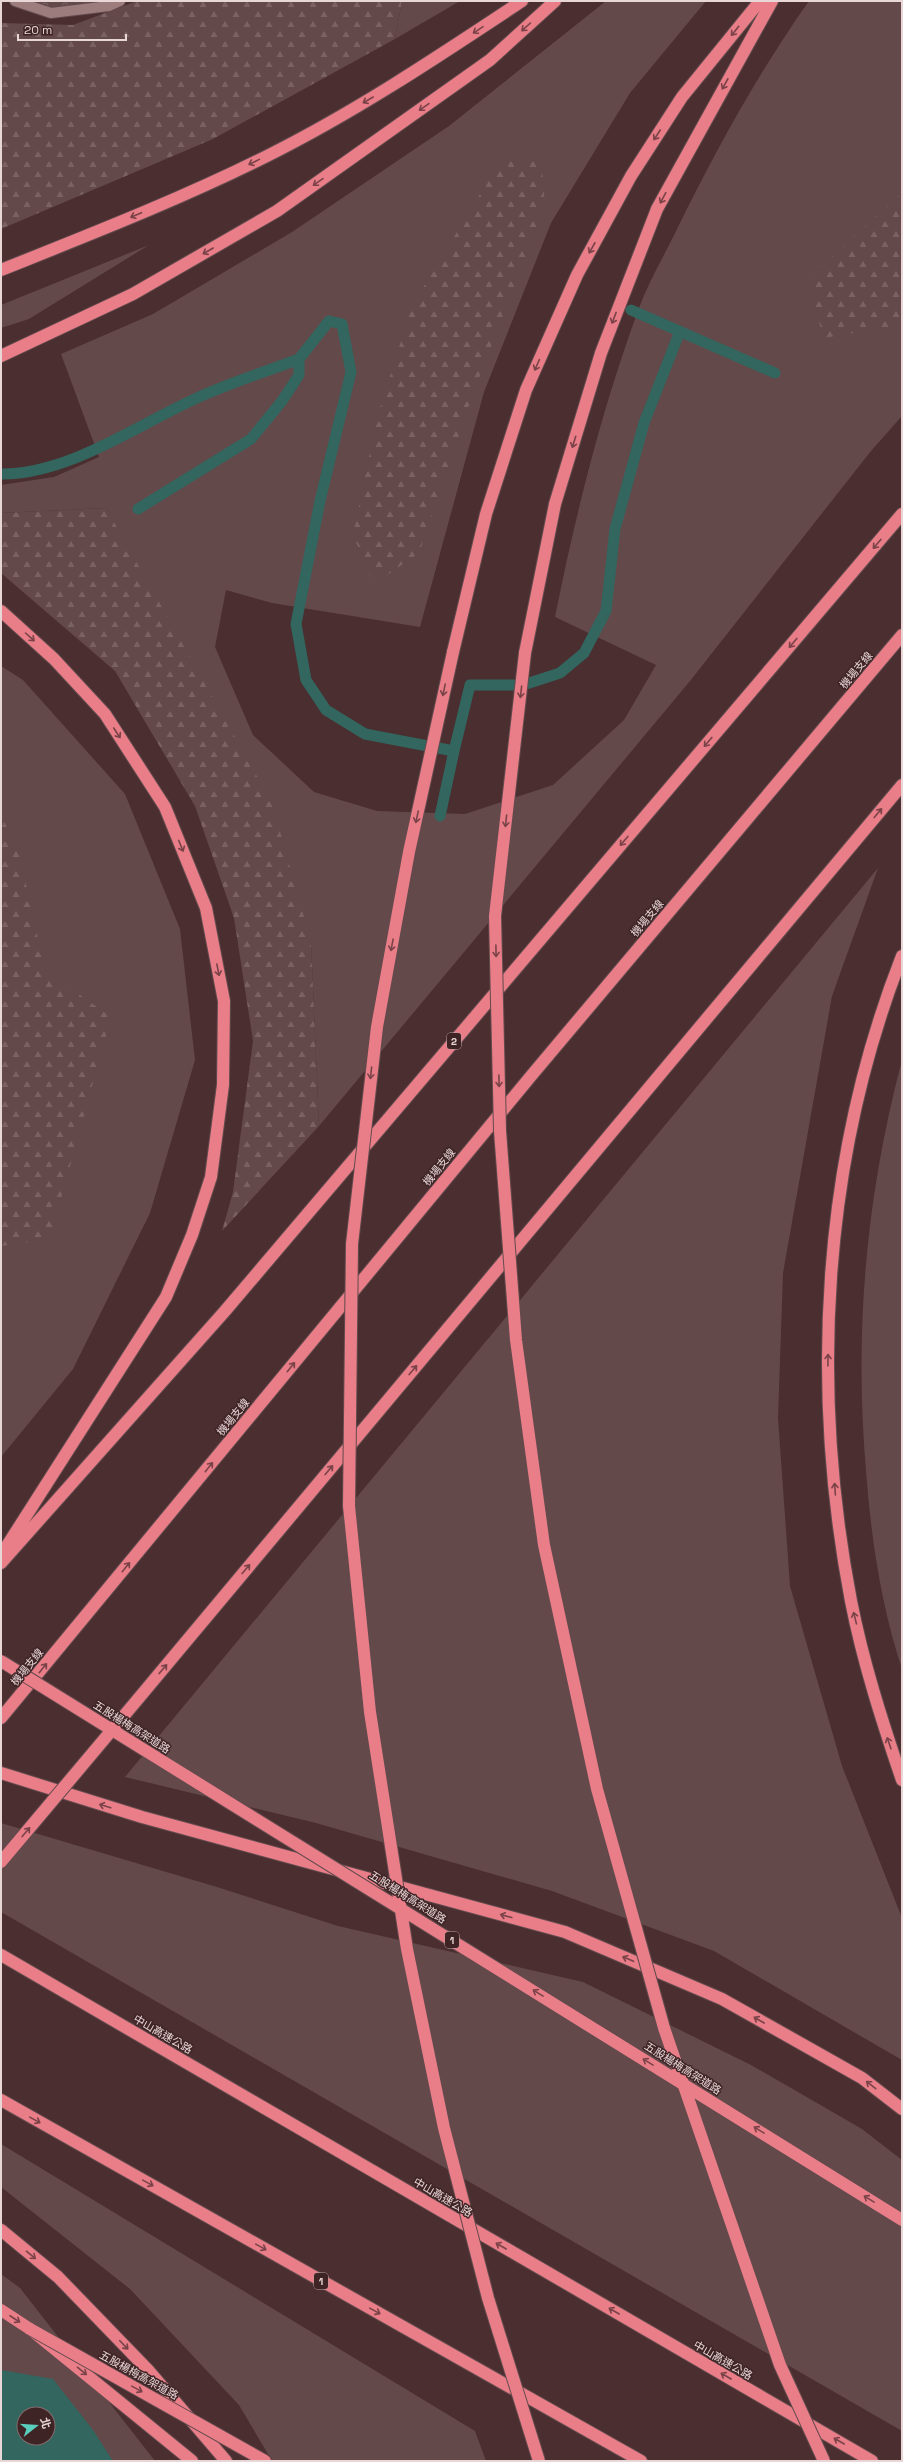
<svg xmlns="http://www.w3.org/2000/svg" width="903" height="2462" font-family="'Space Grotesk','Noto Sans TC',sans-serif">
<defs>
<pattern id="forest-firs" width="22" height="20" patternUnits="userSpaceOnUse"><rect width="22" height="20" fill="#64494b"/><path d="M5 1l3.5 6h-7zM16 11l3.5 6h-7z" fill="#7a6264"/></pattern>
<pattern id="park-crowns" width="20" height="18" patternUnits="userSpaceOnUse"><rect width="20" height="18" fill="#64494b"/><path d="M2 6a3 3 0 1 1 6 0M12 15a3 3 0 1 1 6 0" fill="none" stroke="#7a6264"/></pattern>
</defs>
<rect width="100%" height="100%" fill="#4a2e30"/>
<path fill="#64494b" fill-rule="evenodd" d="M402,1H460L395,39Z
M606,1H706L630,93L551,223L484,392L420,627L272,603L226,590L215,647L253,735L314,792L377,811L465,814L553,785L624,720L656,665L555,617C576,512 602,408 639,308C649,281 665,254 677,229C716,150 758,73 809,1H902V416L871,451L690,681L319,1126L311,942L106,508L1,513V485L54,477L99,457L61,354L153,314L292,232L449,126Z
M149,245L29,319L1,328V305Z
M1,666L23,680L125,794L180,929L195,1060L150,1213L73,1369L1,1457Z
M878,868L832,996L783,1273L778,1418L790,1586L842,1766L902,1918V2060L714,1951L552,1891L316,1823L125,1777Z
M902,1060V1669C881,1605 871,1538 866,1471C854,1331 866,1196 902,1060Z
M1,1823L217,1887L338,1926L583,1982L751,2065L862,2129L902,2160V2431L1,1912Z
M1,2144L475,2431L486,2461H272L239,2405L130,2289L1,2187Z
M1,2274L20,2288L155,2461H1ZM24,2414H48V2438H24Z"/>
<path fill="url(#forest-firs)" d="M137,1H402L395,39L213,139L1,229V23L73,25Z
M502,158L541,159L545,205L474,391L419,553L374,584L353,535L377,418L412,306Z
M902,193V321L895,326L823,338L809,278Z
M106,508L272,803L311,942L319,1126L222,1231L233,1192L253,1041L234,918L195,806L115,671L1,573V513Z
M1,815L19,852L45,970L111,1017L50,1239L1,1246Z"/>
<path fill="url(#park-crowns)" d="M8,1H127L112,8L53,16Z"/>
<path fill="#32665e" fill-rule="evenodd" d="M1,2370L53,2379L93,2430L113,2461H1ZM24,2414H48V2438H24Z"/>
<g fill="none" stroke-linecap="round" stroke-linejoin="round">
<path stroke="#32665e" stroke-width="11" d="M631,310L775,373
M299,359L329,321L342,324L351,372L320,501L296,624L306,680L326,710L365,734L454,751L440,816
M1,474C68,475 137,425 197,398C229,383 265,372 299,359V375L282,401L251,439L138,509
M454,751L470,685H523L560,673L584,653L606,611L615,529L644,423L680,331"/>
<g stroke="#634b4d" stroke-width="12">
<path id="street" d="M15,1L51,13L109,6L120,1"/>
</g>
<g stroke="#634b4d" stroke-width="14">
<path id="highway" d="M1,270C91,234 181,199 267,156C357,111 439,56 522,1
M1,356L133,294L277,211L490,60L555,1
M1,611L54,659L105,714L165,807L206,908L224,1001L223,1085L211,1177L192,1235L166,1297L3,1552
M453,652L486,514L526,390L577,275L631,176L682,97L760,1
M525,653L555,504L601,353L657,209L772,1
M902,956C822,1160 810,1387 851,1601C863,1662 882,1721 902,1780
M1,1563L225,1311L902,514
M138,1699L902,785
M1,1718L531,1076L902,635
M1,1773L142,1817L565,1932L722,1999L862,2078L902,2109
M1,1955L872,2461
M1,2100L641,2461
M1,2230L58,2277L148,2370L226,2461
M1,2310L30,2329L192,2461"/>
</g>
<use href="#street" stroke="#9d7c7e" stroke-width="10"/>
<use href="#highway" stroke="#e97d88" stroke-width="12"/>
<g stroke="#634b4d" stroke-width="14" stroke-linecap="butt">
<path id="highway-bridge" d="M453,652L409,852L377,1027L352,1244L349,1506L370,1712L407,1949L444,2128L488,2298L539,2461
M525,653L495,916L500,1131L516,1340L544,1545L597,1789L664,2028L780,2365L824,2461
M1,1661L902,2220
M1,1862L138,1699
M30,2329L265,2461"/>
</g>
<use href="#highway-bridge" stroke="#e97d88" stroke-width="12"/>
</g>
<defs><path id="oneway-shaft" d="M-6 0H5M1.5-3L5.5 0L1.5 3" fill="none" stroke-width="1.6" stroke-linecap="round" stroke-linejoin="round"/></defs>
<g stroke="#7a4348">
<use href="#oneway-shaft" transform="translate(526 27) rotate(138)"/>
<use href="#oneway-shaft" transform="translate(478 30) rotate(146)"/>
<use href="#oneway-shaft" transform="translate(735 31) rotate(129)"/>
<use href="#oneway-shaft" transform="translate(725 84) rotate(119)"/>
<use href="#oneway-shaft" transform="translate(368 100) rotate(150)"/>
<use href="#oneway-shaft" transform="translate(424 107) rotate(145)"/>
<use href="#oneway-shaft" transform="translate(657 135) rotate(123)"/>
<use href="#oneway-shaft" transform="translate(254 162) rotate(154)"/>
<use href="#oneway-shaft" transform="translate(318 182) rotate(145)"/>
<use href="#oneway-shaft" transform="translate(663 198) rotate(118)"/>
<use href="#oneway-shaft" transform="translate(136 215) rotate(157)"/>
<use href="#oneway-shaft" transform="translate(592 248) rotate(119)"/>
<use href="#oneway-shaft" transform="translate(208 251) rotate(150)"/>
<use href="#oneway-shaft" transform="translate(614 318) rotate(111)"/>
<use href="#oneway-shaft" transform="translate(537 365) rotate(114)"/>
<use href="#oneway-shaft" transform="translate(574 442) rotate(107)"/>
<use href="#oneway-shaft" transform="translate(877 544) rotate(130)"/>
<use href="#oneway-shaft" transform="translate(30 637) rotate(42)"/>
<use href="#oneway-shaft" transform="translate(793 643) rotate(130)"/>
<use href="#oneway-shaft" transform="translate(444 690) rotate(102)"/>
<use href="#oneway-shaft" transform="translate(521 692) rotate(96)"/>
<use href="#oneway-shaft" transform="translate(117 733) rotate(57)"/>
<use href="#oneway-shaft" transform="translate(708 742) rotate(130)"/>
<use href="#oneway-shaft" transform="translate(878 813) rotate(-50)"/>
<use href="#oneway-shaft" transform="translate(417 817) rotate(102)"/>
<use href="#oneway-shaft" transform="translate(506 821) rotate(96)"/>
<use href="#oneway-shaft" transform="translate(624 841) rotate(130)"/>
<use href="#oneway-shaft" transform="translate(181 846) rotate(68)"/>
<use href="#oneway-shaft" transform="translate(392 945) rotate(101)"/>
<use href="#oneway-shaft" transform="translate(496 951) rotate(89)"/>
<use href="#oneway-shaft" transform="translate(218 970) rotate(79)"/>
<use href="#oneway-shaft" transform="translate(371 1073) rotate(96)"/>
<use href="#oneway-shaft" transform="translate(499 1081) rotate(89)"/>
<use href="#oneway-shaft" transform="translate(828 1360) rotate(-89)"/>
<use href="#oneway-shaft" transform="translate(291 1367) rotate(-51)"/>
<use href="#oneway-shaft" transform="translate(413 1370) rotate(-50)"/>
<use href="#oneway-shaft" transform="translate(209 1467) rotate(-51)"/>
<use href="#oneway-shaft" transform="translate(329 1470) rotate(-50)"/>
<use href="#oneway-shaft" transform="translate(835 1489) rotate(-94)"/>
<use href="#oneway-shaft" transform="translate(126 1567) rotate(-51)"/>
<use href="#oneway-shaft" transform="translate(246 1569) rotate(-50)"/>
<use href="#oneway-shaft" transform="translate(855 1618) rotate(-104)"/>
<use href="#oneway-shaft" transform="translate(43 1668) rotate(-51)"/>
<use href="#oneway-shaft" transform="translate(163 1669) rotate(-50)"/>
<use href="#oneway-shaft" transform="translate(889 1743) rotate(-109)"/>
<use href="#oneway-shaft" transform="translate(105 1806) rotate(-163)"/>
<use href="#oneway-shaft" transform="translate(26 1832) rotate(-50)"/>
<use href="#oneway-shaft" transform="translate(506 1916) rotate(-165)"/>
<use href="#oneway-shaft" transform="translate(628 1959) rotate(-157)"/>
<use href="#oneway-shaft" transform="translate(538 1993) rotate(-148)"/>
<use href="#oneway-shaft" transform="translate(759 2020) rotate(-150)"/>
<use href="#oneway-shaft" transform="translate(648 2062) rotate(-148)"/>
<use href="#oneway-shaft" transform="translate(871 2085) rotate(-142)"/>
<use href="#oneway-shaft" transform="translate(35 2120) rotate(29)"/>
<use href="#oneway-shaft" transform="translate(759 2130) rotate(-148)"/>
<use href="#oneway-shaft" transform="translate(148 2183) rotate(29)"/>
<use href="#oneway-shaft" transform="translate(869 2199) rotate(-148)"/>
<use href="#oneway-shaft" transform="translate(501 2246) rotate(-150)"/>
<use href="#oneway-shaft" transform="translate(261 2247) rotate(29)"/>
<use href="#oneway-shaft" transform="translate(31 2255) rotate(39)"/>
<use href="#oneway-shaft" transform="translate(375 2311) rotate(29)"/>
<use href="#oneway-shaft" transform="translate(614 2311) rotate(-150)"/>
<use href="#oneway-shaft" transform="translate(15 2319) rotate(33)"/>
<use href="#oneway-shaft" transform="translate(124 2345) rotate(46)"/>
<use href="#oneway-shaft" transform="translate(82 2371) rotate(39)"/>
<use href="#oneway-shaft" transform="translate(726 2376) rotate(-150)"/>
<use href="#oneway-shaft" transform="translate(137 2389) rotate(29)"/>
<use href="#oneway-shaft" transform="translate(839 2441) rotate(-150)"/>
</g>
<g text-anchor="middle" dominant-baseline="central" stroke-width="3" stroke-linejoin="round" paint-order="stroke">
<g fill="#3f2426" stroke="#b6a1a2" stroke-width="1">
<rect x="447" y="1033" width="14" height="16" rx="3"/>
<rect x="445" y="1932" width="14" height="16" rx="3"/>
<rect x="314" y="2273" width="14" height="16" rx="3"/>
</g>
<g font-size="10" font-weight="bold" fill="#e9d6d7">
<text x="454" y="1041">2</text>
<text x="452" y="1940">1</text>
<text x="321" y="2281">1</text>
</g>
<g font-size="11" fill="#e9d6d7" stroke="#3f2426">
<text transform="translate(856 670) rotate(-50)">機場支線</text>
<text transform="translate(647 918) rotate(-50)">機場支線</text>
<text transform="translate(439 1167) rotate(-51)">機場支線</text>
<text transform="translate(233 1417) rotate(-51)">機場支線</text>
<text transform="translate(27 1667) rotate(-51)">機場支線</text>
<text transform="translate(132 1727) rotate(32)">五股楊梅高架道路</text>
<text transform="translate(408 1897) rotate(32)">五股楊梅高架道路</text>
<text transform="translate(163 2034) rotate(30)">中山高速公路</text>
<text transform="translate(683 2068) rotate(32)">五股楊梅高架道路</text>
<text transform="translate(443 2197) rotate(30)">中山高速公路</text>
<text transform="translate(723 2360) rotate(30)">中山高速公路</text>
<text transform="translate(139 2375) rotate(29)">五股楊梅高架道路</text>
</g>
</g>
<rect width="903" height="2462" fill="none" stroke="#e9d6d7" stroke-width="4"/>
<g transform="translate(36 2426) rotate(73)"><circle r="19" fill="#3f2426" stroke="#836b6d"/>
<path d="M0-3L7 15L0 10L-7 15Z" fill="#5acebd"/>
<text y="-6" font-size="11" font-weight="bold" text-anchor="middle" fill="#e9d6d7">北</text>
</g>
<path d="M18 34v6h108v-6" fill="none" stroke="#e9d6d7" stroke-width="2"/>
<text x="24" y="34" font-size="12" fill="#e9d6d7" stroke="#3f2426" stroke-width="3" paint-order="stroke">20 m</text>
</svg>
